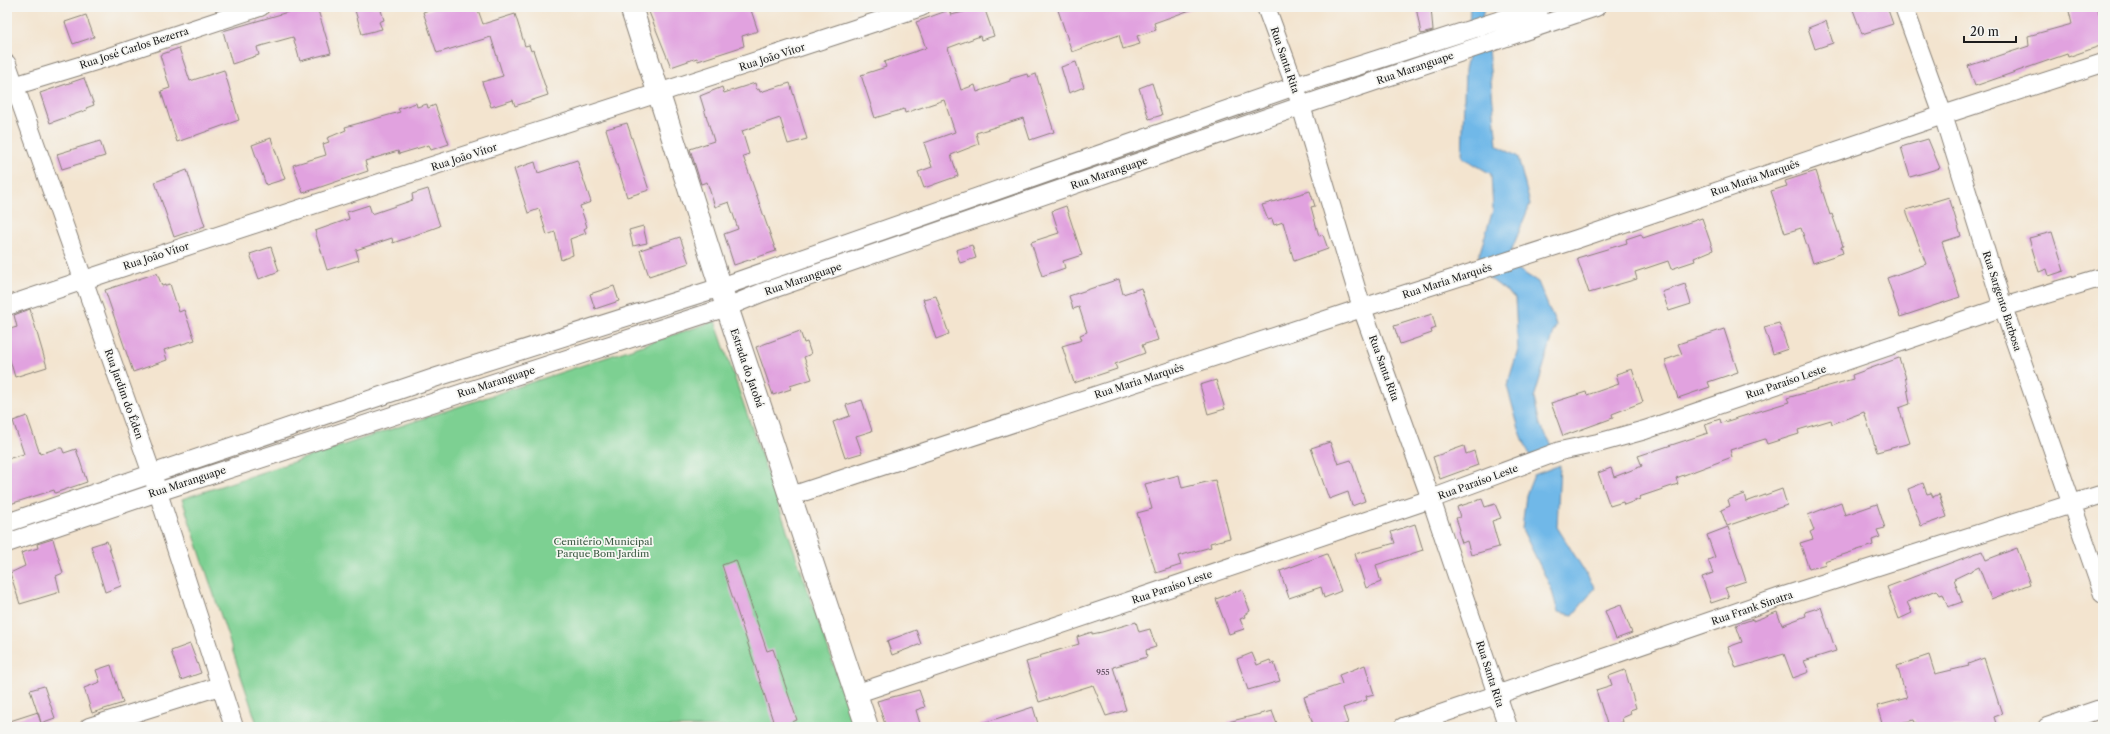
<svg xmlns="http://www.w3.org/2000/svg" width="2110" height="734" font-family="'Libre Caslon Text',serif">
<rect width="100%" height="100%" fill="#f6f6f2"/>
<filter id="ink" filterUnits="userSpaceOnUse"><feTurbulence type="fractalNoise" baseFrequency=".025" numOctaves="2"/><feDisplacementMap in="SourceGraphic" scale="8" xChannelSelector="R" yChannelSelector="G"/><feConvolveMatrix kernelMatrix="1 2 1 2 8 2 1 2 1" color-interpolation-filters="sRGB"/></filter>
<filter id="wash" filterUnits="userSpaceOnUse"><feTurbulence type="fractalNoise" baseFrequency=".012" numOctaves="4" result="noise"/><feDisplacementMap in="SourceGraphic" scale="16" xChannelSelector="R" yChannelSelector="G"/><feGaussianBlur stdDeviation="0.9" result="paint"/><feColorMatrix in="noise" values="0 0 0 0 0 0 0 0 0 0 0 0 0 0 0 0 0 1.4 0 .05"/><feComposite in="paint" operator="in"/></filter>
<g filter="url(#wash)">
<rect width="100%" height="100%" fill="#f3e4cf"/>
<path fill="#7dd092" stroke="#4c7657" d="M715,321L855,727H258L182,499Z"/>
<path fill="#70b8e8" stroke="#466a82" d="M1470,7H1484L1482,19L1469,27Z
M1488,49L1497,145L1518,157L1530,204L1510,254L1480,264L1479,255L1493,210L1491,174L1462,157L1465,70L1468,56Z
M1516,268L1538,282L1556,325L1534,398L1540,425L1555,450L1531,459L1519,429L1507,386L1518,350L1515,298L1488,277Z
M1560,465L1557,527L1595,588L1573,615L1558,612L1551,588L1522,529L1526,495L1534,475Z"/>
<g id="blocks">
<path fill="#e1a2df" d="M305,7H317L331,53L300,61L293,37L257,47L259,55L232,64L223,31Z
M354,7H380L384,20L379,22L382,29L362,34Z
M437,7H477L483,24L515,14L525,46L529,45L531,51L533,50L548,95L515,106L513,100L491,107L482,82L503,76L491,37L437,53L423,12Z
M647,7H750L758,31L742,36L744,46L698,61L697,58L671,67Z
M984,7L994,36L981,40L980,36L948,48L961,90L975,85L977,92L1010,81V79L1027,74L1028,77L1036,74L1054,132L1030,140L1023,118L976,133L979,144L951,155L958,176L924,188L918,172L932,167L924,143L955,132L944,100L905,113L904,109L875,118L861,75L886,67L884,62L926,48L916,22L949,10L951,15Z
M1057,7H1192L1193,9L1154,23L1156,30L1137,36L1140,44L1123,49L1119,35L1072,52Z
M1416,7H1431L1433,31L1421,34Z
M1852,7H1887L1893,24L1862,34Z
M2068,7H2097L2103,28V45L2068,57L2067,54L1975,86L1968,66L2029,46L2028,36L2072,24Z
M86,15L94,37L73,44L65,22Z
M1826,21L1833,43L1815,49L1808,28Z
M179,48L190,81L224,70L239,120L177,142L161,91L170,88L160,55Z
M1076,62L1084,87L1069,93L1061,67Z
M84,78L94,105L86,108L87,110L50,123L40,93Z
M755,83L757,90L759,89L760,92L790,83L807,139L788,144L780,118L742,131L749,154L743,156L776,251L734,265L724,234L738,229L729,202L715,207L707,182L701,184L690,149L714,141L700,96L722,87L724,93Z
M1152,83L1162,115L1149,119L1139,88Z
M416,103L417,107L427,104L428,108L435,105L449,144L431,150L429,145L399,154L398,151L365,161L368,171L303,193L293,165L326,155L323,144L329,142L327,138L332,136L346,130L345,127L400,112L398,109Z
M627,123L649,190L627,197L606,129Z
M271,138L285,179L266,185L252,145Z
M1928,139L1940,168L1910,177L1901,147Z
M100,141L105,156L62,169L57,154Z
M577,160L591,202L580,206L587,227L584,229L586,233L570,239L573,255L561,260L555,232L547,235L539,209L528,213L514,169L535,162L538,173Z
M187,170L205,226L174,237L155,182Z
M1816,171L1830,215L1832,214L1843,246L1841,247L1843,253L1813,263L1801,228L1785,233L1771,191L1787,186L1785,181Z
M428,189L440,226L393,243L392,238L356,250L359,260L327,270L315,231L349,219L347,212L369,205L372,214L413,200L412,194Z
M1310,191L1315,206L1311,207L1319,236L1323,235L1328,249L1294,261L1283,222L1274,225L1272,219L1268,220L1262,205Z
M1949,197L1961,236L1942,242L1960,297L1900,317L1887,278L1926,264L1906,210Z
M1066,206L1082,255L1063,261L1065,268L1042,276L1031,242L1059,233L1052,211Z
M1702,218L1713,250L1694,258L1695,261L1671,269L1668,261L1635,272L1637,279L1589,293L1577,258L1627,243L1626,239L1641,234L1643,238Z
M643,226L647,243L633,246L629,230Z
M2052,232L2064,271L2049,276L2047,269L2039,272L2029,238Z
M680,237L689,263L649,276L640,250Z
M972,245L976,258L960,263L956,250Z
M271,247L279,271L259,279L250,254Z
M157,273L162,286L170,284L179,312L184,310L195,340L164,350L167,360L133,372L105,290Z
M1119,279L1123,294L1141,288L1158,340L1142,345L1145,353L1115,364L1117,369L1074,383L1062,346L1082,340L1080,335L1087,332L1079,307L1073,309L1069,296Z
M1685,284L1691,304L1669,311L1662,292Z
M614,286L619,301L595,309L590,294Z
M936,296L949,334L936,339L923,299Z
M30,309L47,367L15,377L7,350V330L17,327L14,315Z
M1432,314L1436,328L1431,330L1432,333L1400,344L1394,326Z
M1779,323L1788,349L1773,354L1764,327Z
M1724,329L1738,372L1708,382L1710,387L1678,398L1665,360L1682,354L1678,344Z
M800,331L804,343L807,342L811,354L804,357L812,379L790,386L791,389L773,395L756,347Z
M1899,358L1905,375L1910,404L1899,408L1910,443L1877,452L1864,412L1832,424L1831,420L1798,430L1799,434L1767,444L1765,439L1730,450L1732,457L1676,478L1678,484L1639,497L1640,499L1624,505L1623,502L1610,506L1598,473L1611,468L1614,477L1642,466L1638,456L1708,433L1705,424L1720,419L1721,423L1789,402L1787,398L1853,379L1852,375Z
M1632,369L1643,402L1612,414L1613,418L1563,436L1551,403L1586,392L1587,395L1619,384L1616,374Z
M1216,380L1225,409L1208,414L1200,385Z
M862,400L872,431L856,436L862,453L845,458L833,422L850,416L846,405Z
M27,416L40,454L58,448H62L64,453L76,449L87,482L55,493L54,490L7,505V459L24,454L13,421Z
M1330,442L1338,464L1351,460L1365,501L1352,506L1348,492L1329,499L1311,448Z
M1464,446L1466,454L1474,451L1478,465L1440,479L1433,457Z
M1179,475L1182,488L1215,480L1230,538L1210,543L1211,547L1178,556L1181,565L1156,573L1137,513L1152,509L1145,484Z
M1923,483L1927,494L1931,493L1933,497L1939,494L1947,517L1921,526L1908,489Z
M1782,489L1787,505L1727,526L1721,510L1730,506L1728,500L1744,494L1746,502Z
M1482,499L1485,507L1495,504L1501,518L1492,521L1499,547L1471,555L1467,541L1462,543L1458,531L1460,530L1456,518L1460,517L1457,507Z
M1841,502L1845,515L1877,504L1885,528L1877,530L1880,537L1872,540L1873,545L1824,561L1826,564L1809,569L1800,543L1813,539L1810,532L1814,530L1808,515Z
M1415,524L1423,550L1376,565L1381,582L1366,588L1355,554L1395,543L1391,532Z
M1728,527L1746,581L1725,588L1729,597L1711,603L1702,577L1713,573L1708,560L1715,557L1707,535Z
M53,539L63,573L56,576L60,592L20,604L10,573L25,566L21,553L38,548L37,544Z
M107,541L121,586L105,592L91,546Z
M2017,548L2030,584L1991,599L1979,567L1954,579L1962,602L1948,607L1943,594L1940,595L1937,590L1907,602L1912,613L1899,619L1887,587L1982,551L1986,560Z
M1327,554L1341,591L1324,598L1321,587L1289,598L1280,571Z
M736,560L767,651L773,649L797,720L792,722L794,727H775L722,565Z
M1242,589L1250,611L1244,615L1245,617L1240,619L1244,629L1229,634L1216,599Z
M1621,605L1632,633L1616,639L1605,611Z
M1821,607L1836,651L1804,661L1809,672L1793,678L1784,654L1736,668L1728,647L1742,642L1736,625L1753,619V621L1777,612L1782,625L1806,616L1805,612Z
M1136,622L1139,632L1150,629L1156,647L1146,650L1147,657L1113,667L1126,710L1106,716L1093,685L1039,702L1026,662L1040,658L1039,656L1079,644L1077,637L1092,632V634L1102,632Z
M916,630L921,644L892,655L887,641Z
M190,644L201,673L181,680L171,651Z
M1252,653L1257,665L1270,660L1272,664L1274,663L1280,681L1248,690L1237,659Z
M1929,655L1935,674L1969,666L1968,664L1984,658L2002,714L1994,717L1997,727H1917L1914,720L1883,727L1877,706L1907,698L1897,666Z
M111,665L123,703L92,713L84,688L100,682L96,670Z
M1365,665L1374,694L1366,696L1367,700L1343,708L1348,723L1337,727H1314L1304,697L1342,684L1339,675Z
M1625,670L1636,708L1630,710L1631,714L1622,718L1623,722L1608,727L1596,690L1612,685L1609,676Z
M44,686L55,718L41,723L30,690Z
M919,690L925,707L916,710L921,727H886L877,701Z
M1033,707L1039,727H981L980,724Z
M1272,711L1278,727H1229L1228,722Z
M38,712L42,727H7V722Z"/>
</g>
</g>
<g filter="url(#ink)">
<use href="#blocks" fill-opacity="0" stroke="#888076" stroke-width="1"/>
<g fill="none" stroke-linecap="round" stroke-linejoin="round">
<g stroke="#888076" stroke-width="20">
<path id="street" d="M1266,7L1295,86L1362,308L1431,499L1508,727
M1904,7L1943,115L2003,307L2103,594
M7,64L152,474L234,727
M7,88L109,57L260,7
M7,306C311,203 617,108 921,7
M791,496L1362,308L1577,239L1943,115L2103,63
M7,523L437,377L721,287L1295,86L1541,7
M7,543L158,492L727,307L761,293L1301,106L1596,7
M855,694L1431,499L1560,451L1598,443L1645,430L2003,307L2103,277
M89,727L220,686
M1403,727L1781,597L2103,494
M2047,727L2103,708"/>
</g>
<g stroke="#888076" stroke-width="24">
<path id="secondary" d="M631,7L727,307L867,727"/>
</g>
<use href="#street" stroke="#fff" stroke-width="18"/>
<use href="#secondary" stroke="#fff" stroke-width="22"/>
</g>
</g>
<g text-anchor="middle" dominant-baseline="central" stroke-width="3.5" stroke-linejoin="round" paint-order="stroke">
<g font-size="8" fill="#4d3e4d">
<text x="1103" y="672">955</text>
</g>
<g font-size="10" fill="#1c1c1c" stroke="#f6f6f2">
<text transform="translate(134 48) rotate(-18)">Rua José Carlos Bezerra</text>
<text transform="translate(772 57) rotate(-18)">Rua João Vítor</text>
<text transform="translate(1285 60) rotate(71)">Rua Santa Rita</text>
<text transform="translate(1415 68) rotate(-19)">Rua Maranguape</text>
<text transform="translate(464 157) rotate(-18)">Rua João Vítor</text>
<text transform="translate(1109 173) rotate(-19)">Rua Maranguape</text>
<text transform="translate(1755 178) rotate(-19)">Rua Maria Marquês</text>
<text transform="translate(156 256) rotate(-18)">Rua João Vítor</text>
<text transform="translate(803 279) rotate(-19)">Rua Maranguape</text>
<text transform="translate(1447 281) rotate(-18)">Rua Maria Marquês</text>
<text transform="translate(2002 301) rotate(72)">Rua Sargento Barbosa</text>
<text transform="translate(747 368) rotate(71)">Estrada do Jatobá</text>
<text transform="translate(1384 368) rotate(70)">Rua Santa Rita</text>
<text transform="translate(1139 381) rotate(-18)">Rua Maria Marquês</text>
<text transform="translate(496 382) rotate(-18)">Rua Maranguape</text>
<text transform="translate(1786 382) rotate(-19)">Rua Paraíso Leste</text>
<text transform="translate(124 394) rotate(70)">Rua Jardim do Éden</text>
<text transform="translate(187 482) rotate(-18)">Rua Maranguape</text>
<text transform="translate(1478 482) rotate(-20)">Rua Paraíso Leste</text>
<text transform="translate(1172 587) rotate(-19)">Rua Paraíso Leste</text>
<text transform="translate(1752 608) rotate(-19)">Rua Frank Sinatra</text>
<text transform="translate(1490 674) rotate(72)">Rua Santa Rita</text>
</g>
<g font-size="10" fill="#3e5b45" stroke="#f6f6f2">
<text x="603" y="541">Cemitério Municipal<tspan x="603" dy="12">Parque Bom Jardim</tspan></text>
</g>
</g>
<rect width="2110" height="734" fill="none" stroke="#f6f6f2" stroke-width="24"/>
<path d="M1964 36v6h52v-6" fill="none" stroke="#1c1c1c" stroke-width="2"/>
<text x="1970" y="36" font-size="12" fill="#1c1c1c" stroke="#f6f6f2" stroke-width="3" paint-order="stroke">20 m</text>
</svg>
